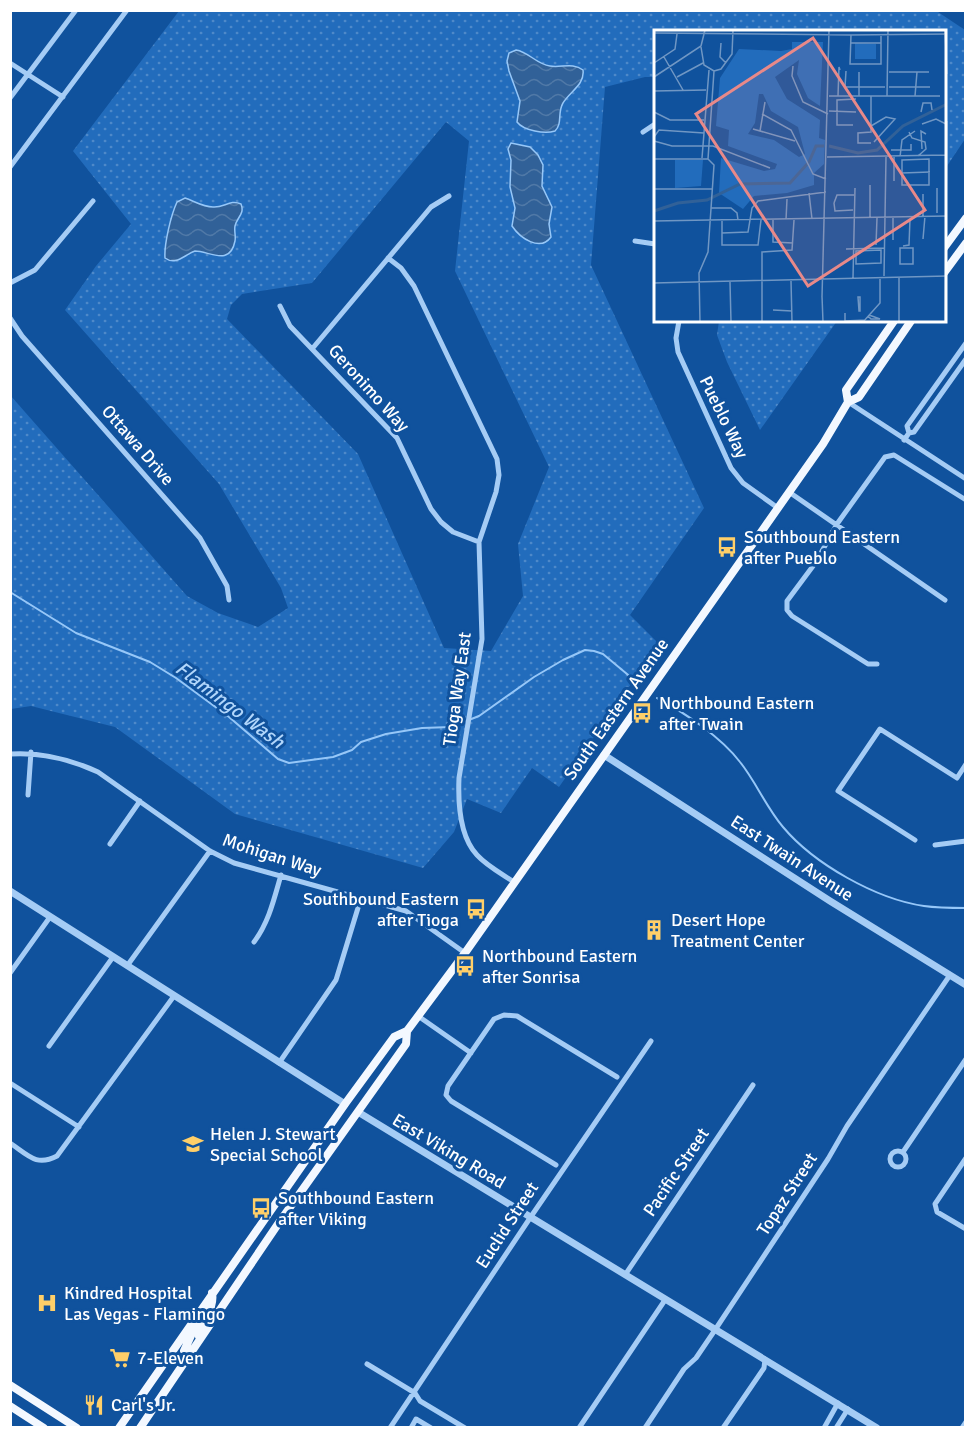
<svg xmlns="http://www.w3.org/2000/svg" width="976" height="1438" font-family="Signika,sans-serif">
<defs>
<pattern id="grass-dots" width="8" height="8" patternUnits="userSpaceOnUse" patternTransform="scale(1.5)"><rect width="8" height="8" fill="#226cbc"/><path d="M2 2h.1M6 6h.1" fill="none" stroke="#4e89c9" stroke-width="1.8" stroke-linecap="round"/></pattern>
<pattern id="water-waves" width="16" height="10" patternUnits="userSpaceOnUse" patternTransform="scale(1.5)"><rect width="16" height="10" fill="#316198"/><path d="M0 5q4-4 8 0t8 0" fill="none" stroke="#5079a7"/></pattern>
</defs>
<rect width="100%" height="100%" fill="#10529d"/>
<path fill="url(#grass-dots)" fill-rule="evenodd" d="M935,10L965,30V139L945,169L944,32H655V77H645L605,87L591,265L704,508L630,615L659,644L559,787L532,768L501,813L467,799L454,832L423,868L235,814L115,727L31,706L11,709L10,395L187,596L218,613L258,627L288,608L281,588L219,484L65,310L96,266L131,224L73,151L179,11ZM446,122L469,141L455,271L549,467L518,544L523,596L491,651L444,648L358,454L227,319L231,305L242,294L312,283Z
M719,321H837L760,430L727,362L717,335Z"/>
<path fill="url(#water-waves)" stroke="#96c7f8" stroke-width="1.5" d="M516,50C529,52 536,64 550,66C561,68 573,62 583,70C585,85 569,92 563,103C557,113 563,123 555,131C545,134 524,131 517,122L520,101L509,71L507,61L509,53Z
M511,143L530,147L538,155L543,165L542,186L552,207L549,224L551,237C540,252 520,238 512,226L515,208L510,187L511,160L508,149Z
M185,198C194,201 203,207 213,207C224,208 230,199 241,204C245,214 237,217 235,226C234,231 236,236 235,241C230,267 209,251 195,251C184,255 176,266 165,258C164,244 171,215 177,202Z"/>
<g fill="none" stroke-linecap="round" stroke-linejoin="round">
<path stroke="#96c7f8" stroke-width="2" d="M10,592L76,633L150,662L176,678L229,717L278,759L289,763L333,757L352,750L361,742L386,734L422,728L451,727L479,716L534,677L563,660L585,650L594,651L603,654L633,679
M657,698C685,713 721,737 740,762C756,782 766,807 783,827C814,864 876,899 924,906C938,908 952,908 966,908"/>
<path stroke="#a5ccf5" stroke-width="5" d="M10,63L63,97
M10,98L76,10
M643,132L655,124
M10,167L127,10
M635,241L655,244
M388,258L401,268L414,286L497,459L499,475L496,492L479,542L482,639L459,778C458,802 460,837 477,855C487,866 502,874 514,882
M10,283L35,270L93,201
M280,306L290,326L397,438L431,509L441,522L453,532L479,542
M10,318L22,336L200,538L227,586L229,600
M679,321L676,338L678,352L731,468L743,483L778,508
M312,349L431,207L449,196
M848,402L966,479
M909,433L907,426L966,343
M904,440L909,433L914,432L966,359
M789,492L945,600
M877,664H868L792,616L787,610V601L816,562L837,524L885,457L894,455L966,500
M10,754C41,752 70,759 98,772L210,851L234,863L406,911L465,953
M28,795L31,752
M915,840L838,791L880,729L957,778L966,764
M110,844L140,801
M935,845L966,841
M254,942C269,922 274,899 281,875
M127,966L210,851
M10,973L50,917
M418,1016L471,1053
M49,1046L113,957
M279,1063L336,980L361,898
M10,1083L79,1127
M10,1143C28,1155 36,1167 57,1156L174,996
M890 1159a8 8 0 1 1 16 0a8 8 0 1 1-16 0Z
M903,1152L966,1059
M966,1158L935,1204L937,1212L966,1229
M556,1165L451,1101L446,1095L448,1086L494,1019L504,1015L517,1016L617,1077
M625,1275L753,1085
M367,1364L415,1393L420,1401L465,1428
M390,1428L530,1218L651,1041
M411,1428L416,1419L431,1428
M579,1428L665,1300
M645,1428L684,1369L696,1358L715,1330L828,1159L847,1126L950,975
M723,1428L764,1368L765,1359
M824,1428L838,1403
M836,1428L848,1409
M962,1428L966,1422"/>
<path stroke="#a5ccf5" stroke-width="7" d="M604,755L830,901L966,985
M10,891L345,1104
M358,1112L877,1428"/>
<path stroke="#f3f8ff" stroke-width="8" d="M944,248L966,218
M944,273L966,243
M848,402L846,390L894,321
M199,1336C202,1321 215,1308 212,1293
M189,1357L184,1351L197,1322
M10,1385L77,1428
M10,1406L44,1428
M119,1428L345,1104L394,1037L407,1031L465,953L823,444L848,402L859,397L911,321
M140,1428L278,1224L406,1044L407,1031"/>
</g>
<defs>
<g id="bus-bare" transform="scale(1.62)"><path d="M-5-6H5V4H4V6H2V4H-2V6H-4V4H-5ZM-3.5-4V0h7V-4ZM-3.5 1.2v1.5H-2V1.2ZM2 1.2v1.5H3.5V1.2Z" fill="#ffcf69" stroke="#10529d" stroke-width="2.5" paint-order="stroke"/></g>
<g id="building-bare" transform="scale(1.62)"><path d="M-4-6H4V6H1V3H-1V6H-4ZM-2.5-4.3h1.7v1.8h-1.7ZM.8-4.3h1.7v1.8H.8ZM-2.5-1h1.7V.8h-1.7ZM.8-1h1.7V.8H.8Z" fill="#ffcf69" stroke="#10529d" stroke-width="2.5" paint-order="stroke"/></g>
<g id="school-bare" transform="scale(1.62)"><path d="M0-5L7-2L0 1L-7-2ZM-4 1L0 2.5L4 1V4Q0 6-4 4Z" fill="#ffcf69" stroke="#10529d" stroke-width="2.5" paint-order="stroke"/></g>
<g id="hospital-bare" transform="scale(1.62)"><path d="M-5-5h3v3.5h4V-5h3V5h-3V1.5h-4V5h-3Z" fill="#ffcf69" stroke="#10529d" stroke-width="2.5" paint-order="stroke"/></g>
<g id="supermarket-bare" transform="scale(1.62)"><path d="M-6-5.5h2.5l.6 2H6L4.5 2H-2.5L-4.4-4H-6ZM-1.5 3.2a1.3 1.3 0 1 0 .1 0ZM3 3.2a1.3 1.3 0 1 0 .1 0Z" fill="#ffcf69" stroke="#10529d" stroke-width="2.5" paint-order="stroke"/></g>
<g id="restaurant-bare" transform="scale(1.62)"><path d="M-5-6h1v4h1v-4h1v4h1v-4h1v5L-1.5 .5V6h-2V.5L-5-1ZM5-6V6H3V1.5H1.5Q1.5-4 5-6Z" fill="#ffcf69" stroke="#10529d" stroke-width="2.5" paint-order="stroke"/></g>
</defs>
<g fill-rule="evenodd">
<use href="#bus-bare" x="727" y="547"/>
<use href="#bus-bare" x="642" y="713"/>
<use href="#bus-bare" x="476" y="909"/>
<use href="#building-bare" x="654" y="930"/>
<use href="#bus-bare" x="465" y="966"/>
<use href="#school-bare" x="193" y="1144"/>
<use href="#bus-bare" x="261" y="1208"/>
<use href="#hospital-bare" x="47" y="1303"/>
<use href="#supermarket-bare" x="120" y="1358"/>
<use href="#restaurant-bare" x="94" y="1405"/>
</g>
<g text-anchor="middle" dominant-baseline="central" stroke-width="6" stroke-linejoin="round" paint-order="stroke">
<g font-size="18" fill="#fff" stroke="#10529d">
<text transform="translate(369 388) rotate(48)">Geronimo Way</text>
<text transform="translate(724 417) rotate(64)">Pueblo Way</text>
<text transform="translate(138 445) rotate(49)">Ottawa Drive</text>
<text transform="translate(457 689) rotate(-82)">Tioga Way East</text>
<text transform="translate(616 709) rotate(-55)">South Eastern Avenue</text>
<text transform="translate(272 855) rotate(18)">Mohigan Way</text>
<text transform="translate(792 858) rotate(33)">East Twain Avenue</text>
<text transform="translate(449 1151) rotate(31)">East Viking Road</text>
<text transform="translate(676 1172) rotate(-56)">Pacific Street</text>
<text transform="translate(787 1194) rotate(-57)">Topaz Street</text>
<text transform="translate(507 1225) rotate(-57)">Euclid Street</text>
</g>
<g font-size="18" fill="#fff" stroke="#10529d" text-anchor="start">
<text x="744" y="537">Southbound Eastern<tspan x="744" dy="21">after Pueblo</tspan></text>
<text x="659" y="703">Northbound Eastern<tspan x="659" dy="21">after Twain</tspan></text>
<text x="459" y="899" text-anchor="end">Southbound Eastern<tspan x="459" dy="21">after Tioga</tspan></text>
<text x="671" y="920">Desert Hope<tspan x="671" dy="21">Treatment Center</tspan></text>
<text x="482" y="956">Northbound Eastern<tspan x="482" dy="21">after Sonrisa</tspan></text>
<text x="210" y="1134">Helen J. Stewart<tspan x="210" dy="21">Special School</tspan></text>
<text x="278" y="1198">Southbound Eastern<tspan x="278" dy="21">after Viking</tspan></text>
<text x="64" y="1293">Kindred Hospital<tspan x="64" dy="21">Las Vegas - Flamingo</tspan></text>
<text x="137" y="1358">7-Eleven</text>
<text x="111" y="1405">Carl's Jr.</text>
</g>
<g font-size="20" font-style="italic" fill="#b1d6fb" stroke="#10529d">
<text transform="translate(230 705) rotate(37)">Flamingo Wash</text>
</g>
</g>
<g transform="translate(654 30)">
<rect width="292" height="292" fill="#10529d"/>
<path d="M138,12H169L166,76L154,68L143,44L145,30L121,47L133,69L166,90L165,108L171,110L170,134L160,143V155L133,163L100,166L89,179L65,163L67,128L110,141L121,139L123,134L74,116L75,100L62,96L66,48L85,19L127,21L138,19ZM105,64H109L117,81L144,97L151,124L145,127L120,110L94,104L101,93Z" fill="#226cbc" fill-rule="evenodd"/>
<path d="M201,13L222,14V29H201ZM21,130H49L47,156L21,158Z" fill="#226cbc"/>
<path fill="none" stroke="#316198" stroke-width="3" d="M175,116L204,123L223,120L249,96L293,74M0,181L24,173L53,170L86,154L136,153L155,132L162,116H170"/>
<path fill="none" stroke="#7097c4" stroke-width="1.5" d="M291,0L293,44M0,3L197,5M196,5L293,4M197,5L196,34H227V6M67,13L66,27L72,33M197,13H227M47,17L50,35L60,41M10,27L29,60M0,33L21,19L23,4M139,36L138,46L149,72L174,84M60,41L67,39L78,24L79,0M192,41L191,57H231M205,42V66M235,42H275M0,47L47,16L51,0M23,47L49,33M235,57H276M0,61L52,60M175,66H286M184,66L185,37L186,40M233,66L234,0M261,66L263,42M175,81L202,82M0,82L16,90H50M267,82L269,73H277L278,80M108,84L137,100L159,144L172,149M268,94L282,89L292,94M199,95H183V70L202,69M217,96L232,87L241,89L220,112M99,99L141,111M106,101L111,72M255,102L258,108L271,112L272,119L264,126M0,107L5,100L50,103M0,111L18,116H59L116,138M217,113H204V103L217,102V66M268,119L267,101L272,104M237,120H257V114M173,127L293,125M246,127L248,110L261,101M48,128L55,40M0,129H54M248,130L275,129V155H248ZM248,143L276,142M240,151V127M0,159H58M155,163L158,189M180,173L183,165H200M180,173L181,181L199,180M57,178H77L83,183L84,190M283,183V158M269,186V164M216,188V155M68,190V215H104L107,190M119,190V212L139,213M132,190L133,169M0,191L293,186M68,203L94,202L98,178L104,171L172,162M269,209L271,186M239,210V187M222,215L223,188M249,216L255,215L256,189M246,218H259V234H246ZM192,219L230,218M227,220V233L202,234V221ZM230,246L232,127M199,248L201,158M245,248V292M137,251L138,292M76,252L77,292M0,253L293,246M168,266L169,292M168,267L175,0M204,267H206V281H205ZM119,280L138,281M191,283V291L211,290M214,286L217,289H226L215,285M46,292L45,243L54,222L60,135L54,129L60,41M108,292V222L138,220L140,190M209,292L226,273V249M291,292L293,91"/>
<path fill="#e88989" fill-opacity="0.15" stroke="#e88989" stroke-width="3" d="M159,8L271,180L154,256L42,84Z"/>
<rect width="292" height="292" fill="none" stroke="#fff" stroke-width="3"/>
</g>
<rect width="976" height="1438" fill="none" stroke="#ffffff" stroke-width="24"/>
</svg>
